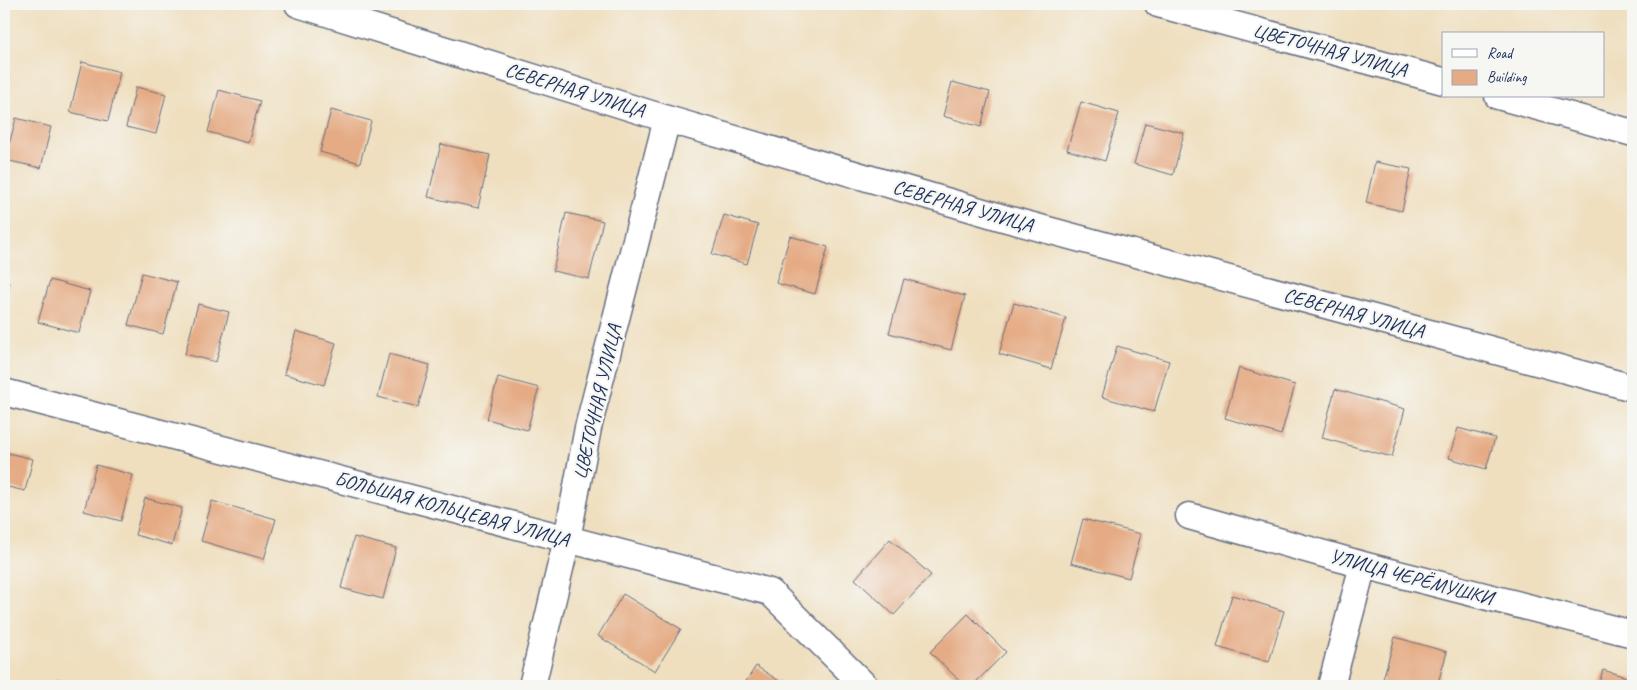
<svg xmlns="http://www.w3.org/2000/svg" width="1637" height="690" font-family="Caveat,sans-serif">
<rect width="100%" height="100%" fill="#f6f6f2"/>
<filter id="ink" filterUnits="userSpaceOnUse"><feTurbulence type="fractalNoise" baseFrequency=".02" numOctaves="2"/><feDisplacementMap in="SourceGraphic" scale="10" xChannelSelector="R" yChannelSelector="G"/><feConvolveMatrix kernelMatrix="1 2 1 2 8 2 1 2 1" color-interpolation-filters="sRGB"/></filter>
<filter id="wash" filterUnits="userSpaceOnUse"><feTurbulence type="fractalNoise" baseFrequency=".0096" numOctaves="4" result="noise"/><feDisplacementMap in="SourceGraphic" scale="20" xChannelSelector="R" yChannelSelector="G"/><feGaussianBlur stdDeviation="1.12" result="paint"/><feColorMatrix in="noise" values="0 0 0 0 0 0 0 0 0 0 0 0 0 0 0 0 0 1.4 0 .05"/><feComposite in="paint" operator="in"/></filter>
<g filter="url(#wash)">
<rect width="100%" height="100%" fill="#efdfbf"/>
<g id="blocks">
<path fill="#e5ab84" d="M82,62L120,72L108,121L70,112Z
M952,82L990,92L981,127L943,116Z
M136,87L166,94L156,134L126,127Z
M219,90L260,101L248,143L208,132Z
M1081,102L1119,113L1105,161L1067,150Z
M331,110L371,121L360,163L320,152Z
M16,118L51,127L41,168L5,160Z
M1145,123L1184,133L1173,175L1134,164Z
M441,144L490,155L478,208L428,197Z
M1375,162L1411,169L1402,211L1366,203Z
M566,213L603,221L589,279L553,271Z
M724,215L758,225L747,264L712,254Z
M790,236L828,247L815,294L776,283Z
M142,273L177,282L163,334L128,325Z
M904,279L965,296L951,350L889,333Z
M50,280L90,291L79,333L38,322Z
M4,282L9,283L4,300Z
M1014,303L1066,318L1051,369L999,354Z
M198,304L229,312L216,362L185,354Z
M296,331L336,343L324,385L284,374Z
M1117,346L1169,361L1154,412L1102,397Z
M389,354L430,365L418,407L378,397Z
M1239,368L1295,385L1281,435L1225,418Z
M498,377L539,388L527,430L487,419Z
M1335,389L1405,409L1392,457L1322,438Z
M1458,428L1495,438L1486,469L1449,458Z
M4,452L33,459L25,491L4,486Z
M96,465L133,475L121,521L84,511Z
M145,498L182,508L172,545L135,535Z
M212,501L276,519L264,559L201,541Z
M1083,519L1141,534L1129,578L1071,563Z
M354,537L396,548L383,599L341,588Z
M890,539L931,575L894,615L855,579Z
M623,594L681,629L655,671L598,636Z
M1232,595L1284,611L1269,662L1217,647Z
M968,614L1006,652L972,686H965L930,652Z
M1395,637L1447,652L1437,686H1381Z
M756,666L787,686H743Z
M1603,670L1633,679V686H1598Z
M56,679L80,686H54Z"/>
</g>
</g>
<g filter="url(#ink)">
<use href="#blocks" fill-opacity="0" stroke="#656d80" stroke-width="1"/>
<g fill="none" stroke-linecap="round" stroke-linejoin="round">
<g stroke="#656d80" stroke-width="29">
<path id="minor" d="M298,4L667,119L1007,219L1633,388
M1158,4L1443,81
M1498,96L1633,133
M4,392L770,592L865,686
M1189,516L1363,565L1633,634
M532,686L567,539L588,428L667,119
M1331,686L1363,565"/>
</g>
<use href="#minor" stroke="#fff" stroke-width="26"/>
</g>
</g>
<g text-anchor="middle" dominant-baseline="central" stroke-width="4.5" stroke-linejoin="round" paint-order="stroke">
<g font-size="20" fill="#1b2f5e" stroke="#f6f6f2">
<text transform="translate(1330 50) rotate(15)">ЦВЕТОЧНАЯ УЛИЦА</text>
<text transform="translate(575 90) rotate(17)">СЕВЕРНАЯ УЛИЦА</text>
<text transform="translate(963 206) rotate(16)">СЕВЕРНАЯ УЛИЦА</text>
<text transform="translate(1354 313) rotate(15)">СЕВЕРНАЯ УЛИЦА</text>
<text transform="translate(597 402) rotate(-77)">ЦВЕТОЧНАЯ УЛИЦА</text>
<text transform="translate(452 509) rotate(15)">БОЛЬШАЯ КОЛЬЦЕВАЯ УЛИЦА</text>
<text transform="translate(1411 577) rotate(15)">УЛИЦА ЧЕРЁМУШКИ</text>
</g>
</g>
<rect width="1637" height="690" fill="none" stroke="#f6f6f2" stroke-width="20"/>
<rect x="1442" y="32" width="162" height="65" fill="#f6f6f2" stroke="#9ea6b7"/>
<rect x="1452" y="49" width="25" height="8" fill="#ffffff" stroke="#9ea6b7"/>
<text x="1487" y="58" font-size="15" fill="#1b2f5e">Road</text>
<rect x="1452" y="70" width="25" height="15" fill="#e5ab84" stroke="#9ea6b7"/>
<text x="1487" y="82" font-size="15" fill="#1b2f5e">Building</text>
</svg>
